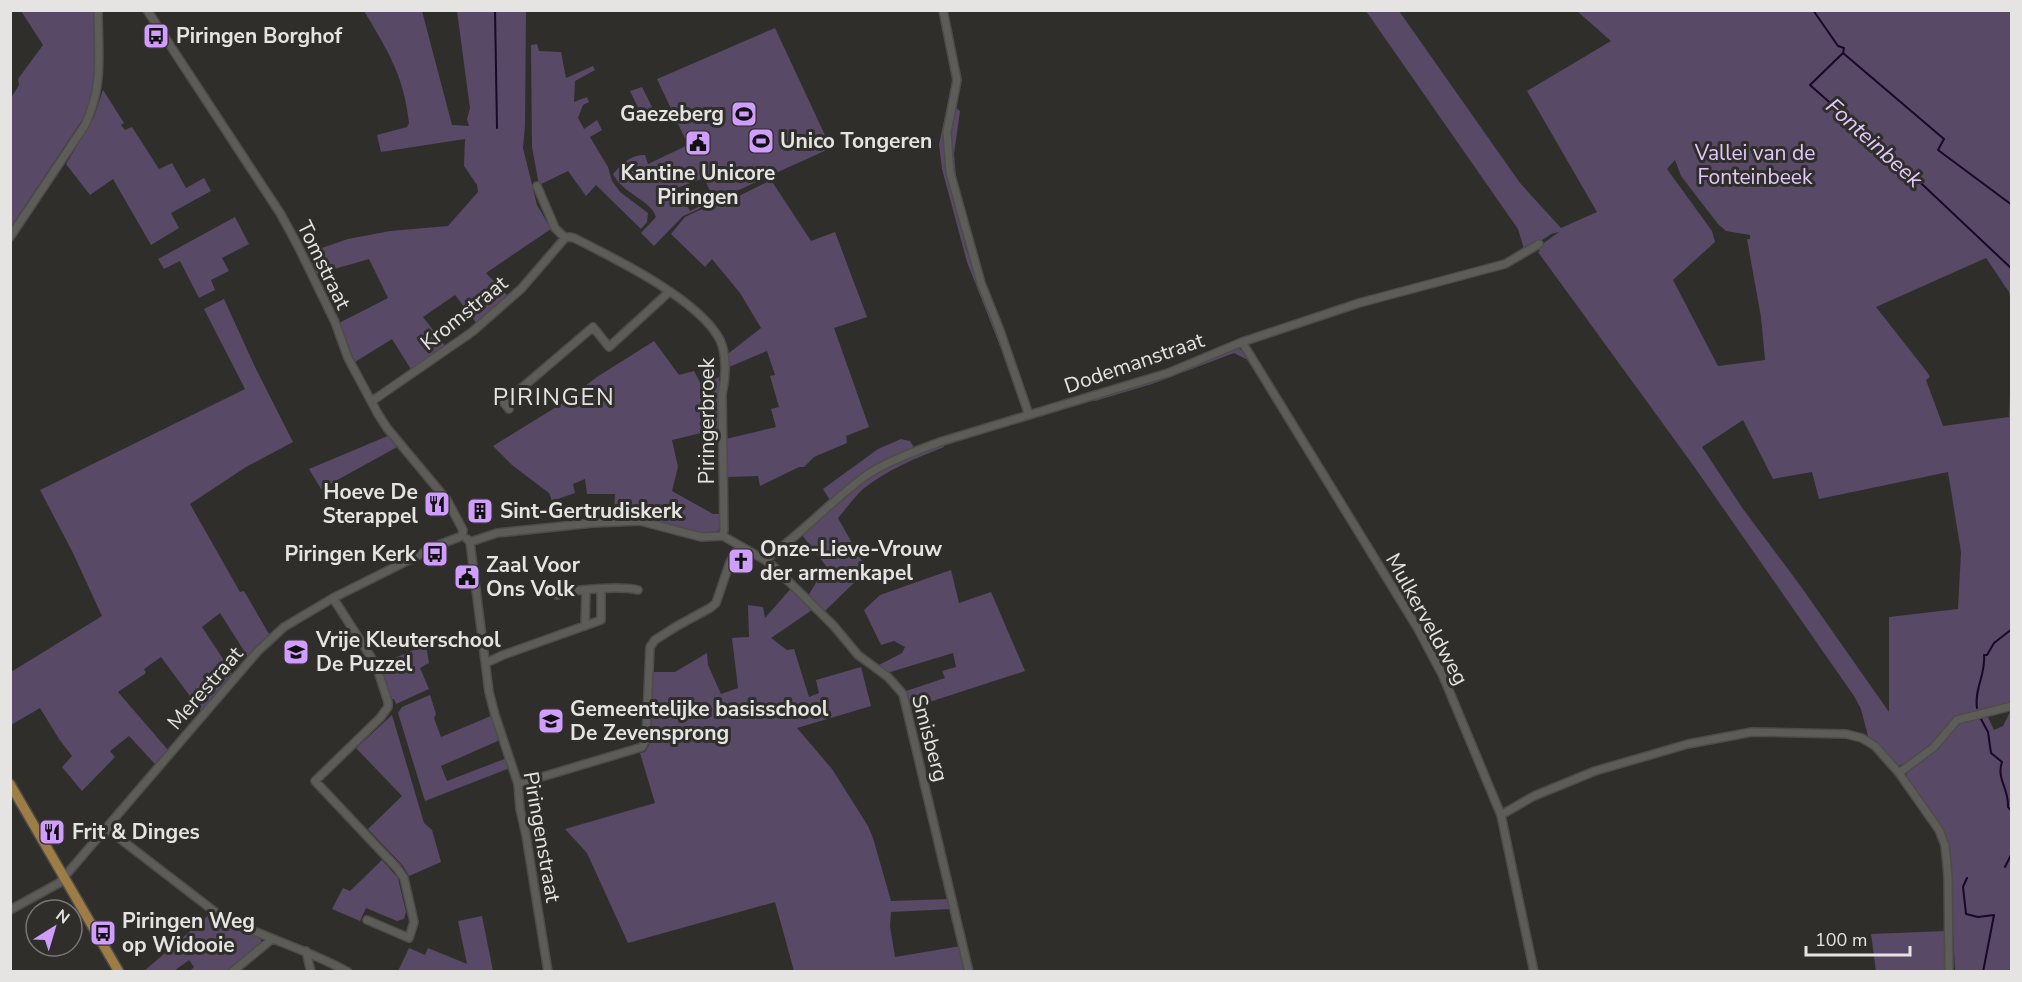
<svg xmlns="http://www.w3.org/2000/svg" width="2022" height="982" font-family="'Nunito Sans',sans-serif">
<rect width="100%" height="100%" fill="#302e2b"/>
<path fill="#584966" fill-rule="evenodd" d="M21,11H93C94,44 98,82 86,114L11,227V98L19,85L18,79L43,45Z
M364,11H422L452,125L469,126L467,119L470,108L457,11H526L525,125L523,148L537,205L551,229L486,273L509,297L477,324L455,295L423,317L446,347L412,371L392,339L355,362L339,323L388,298L369,259L317,274L307,253L348,239L390,231L448,226L478,192L477,185L464,166L465,139L381,152L377,135L407,127L409,123C404,76 388,51 364,11Z
M1366,11H1399L1520,183L1561,228L1597,212L1527,91L1611,41L1577,11H2011V301L2009,292L1986,258L1876,307L1927,372L1930,377L1926,380L1943,426L2009,417L2011,371V703L1957,717L1948,724L1932,745L1905,764L1896,766L1869,740L1861,709L1854,696L1693,465L1538,252L1540,251L1537,248L1559,232L1551,234L1525,252L1518,229ZM1675,160L1681,176L1718,224L1726,231L1750,235V239H1747L1761,317L1765,360L1718,366L1673,280L1715,242L1712,231L1667,169ZM1743,420L1773,479L1812,472L1819,499L1948,472L1961,552L1958,609L1889,617V712L1802,588L1743,509L1702,447Z
M775,28L831,148L721,198L718,197L697,210L683,216L654,246L641,233L656,217C651,200 623,194 613,174C622,164 631,154 645,155L648,164L688,145L657,79ZM704,178L713,197L717,198L690,211L677,188Z
M537,44L539,51L561,52L566,78L593,66L595,70L575,81L574,102L587,97L589,102L583,105L578,118L584,129L597,120L602,130L590,137L608,167L612,181L620,192L648,213L647,222L641,229L596,185L586,196L568,171L539,185L532,147L531,45Z
M642,87L657,117L645,122L630,91Z
M103,90L124,123L121,125L125,130L132,127L159,169L172,163L186,188L204,178L211,191L171,213L179,228L151,245L113,179L90,195L66,164L94,117Z
M948,102L960,111L954,154L956,176L966,215L958,216L966,249L1002,345L1000,346L967,262L942,169L939,144Z
M771,180L811,241L835,232L867,317L834,328L869,427L846,436L847,443L814,457L804,467H799L760,486L758,476L727,477L726,439L776,427L771,409L779,407L770,376L775,375L767,351L729,367V353L761,328L740,293L712,259L705,267L671,234L685,217L719,201L721,205Z
M235,217L249,244L222,258L229,271L211,280L215,290L199,298L180,261L164,269L158,259Z
M224,299L255,367L293,442L246,467L190,504L240,592L244,591L269,634L248,657L220,613L202,627L233,674L201,711L161,657L144,669L146,673L118,692L168,750L155,764L129,736L110,751L115,757L82,791L62,767L72,756L59,739L40,708L11,725V672L102,616L72,551L40,490L245,389L204,309Z
M654,341L679,375L694,371L702,386L719,377L718,429L672,440L678,467L672,491L713,514H722L721,529C699,543 675,526 653,520C641,516 627,517 614,517L615,494H587L585,479L573,484L575,493L552,501L549,493L512,465L493,446L561,404L597,377Z
M1235,347L1245,352L1252,362L1234,353L1152,384L1095,401L1093,398Z
M390,435L399,446L321,489L309,469Z
M901,439L910,441L917,452L943,443L944,447C916,458 887,470 863,489C854,497 846,509 838,518L867,570L824,612L808,596L826,566L802,535L831,507V502L823,489L878,449Z
M951,570L959,603L991,592L1025,671L911,708L906,691L945,678L942,671L956,667L953,653L887,673L877,666L902,653L905,647L894,641L881,645L864,610L880,595Z
M793,586L815,608L771,638L787,650L794,649L809,697L819,693L816,680L861,667L871,706L797,728L832,769L868,826L873,838L891,901L950,899L952,909L891,912L890,926L895,957L961,946L967,971H794L775,902L628,943L587,853L565,829L655,803L640,753L645,752L649,745L652,672H675L707,653L708,665L721,694L738,688L732,638L749,637L748,605L763,607L765,618Z
M426,645L429,663L420,668L429,689L396,704L394,699H391L380,664Z
M430,695L436,714L434,718L441,737L493,715L500,740L441,766L447,781L507,758L510,768L425,801L398,713L402,707Z
M2011,710L2010,728L2012,753L2011,971H1955L1949,847L1942,832L1906,778L1907,772L1956,723L1987,715L1994,730L2003,726Z
M392,715L424,823L432,830L441,862L409,876L403,866L368,829L402,796L356,748Z
M382,860L398,878L406,912L404,919L397,921L366,908L360,921L332,909L343,888L350,891Z
M211,913L230,924L261,938V945L228,971H190L194,967L189,960L174,971L143,972Z
M482,916L493,971H398L409,948L425,955L428,948L467,964L458,921Z
M1946,931L1947,971H1876L1871,934Z"/>
<g fill="none" stroke-linecap="round" stroke-linejoin="round">
<path stroke="#1b0729" stroke-width="2" d="M495,10L497,128
M1813,10L1838,46L1844,48L1843,53L1810,85L1924,186L2012,269
M1843,53L1944,139L1938,150L2012,205
M1977,708C1974,689 1986,674 1984,655H1987L1994,643L2012,629
M1981,719L1988,732L1991,753L2002,762C1996,779 2009,788 2008,807L2012,812
M2005,867L2012,853
M1967,878L1963,887L1966,914L1978,917L1994,915L1983,972"/>
<g stroke="#4d4c49" stroke-width="10">
<path id="minor" d="M147,10L280,213L297,244L335,322L348,358L378,414L387,428L447,500L463,530L462,536
M943,10L957,80L947,132L950,172L981,283L999,328L1029,415
M537,186L555,228L565,238L569,237L574,238C614,258 700,300 720,340C727,355 726,378 722,394L724,529L723,536
M10,237L85,125C104,85 98,54 98,10
M1242,342L1418,629L1443,676L1501,815L1534,972
M372,401L472,332L521,289L565,238
M509,409L504,403L593,327L609,347L669,292
M467,539L470,542L489,692L495,715L518,784L520,809L526,835L548,972
M470,542L497,533L593,523L640,521L701,537L723,536L765,560L774,567L833,625L858,655L888,677L903,694L969,972
M765,560C800,535 829,503 864,477C882,463 921,449 943,441L1168,373L1242,342L1359,303L1505,264L1539,244
M557,595C573,589 622,586 638,590
M333,598L376,665L388,702V707L380,718L315,781L397,868L404,878L414,922L409,938L367,920
M585,626L586,591
M486,663L503,655L601,620V590
M1899,773L1934,747L1957,720L2012,706
M518,784L642,747L646,739L650,647L655,640L677,626L710,608L716,603L730,562L739,547
M1501,815L1534,796L1595,771L1688,744L1752,732L1846,734L1862,738L1875,746L1899,773L1939,830L1945,845L1948,876L1949,972
M106,828L219,915C261,937 307,949 348,972
M10,910L59,883L258,651L284,627L333,598L441,544L462,536
M306,951L311,972
M232,972L272,939"/>
</g>
<g stroke="#4d4c49" stroke-width="12">
<path id="major" d="M10,784L119,972"/>
</g>
<use href="#minor" stroke="#5e5c58" stroke-width="7"/>
<use href="#major" stroke="#9e7c45" stroke-width="9"/>
</g>
<defs>
<g id="bus-square" transform="scale(1.35)"><rect x="-9" y="-9" width="18" height="18" rx="4" fill="#d09dfe" stroke="#302e2b"/><path d="M-5-6H5V4H4V6H2V4H-2V6H-4V4H-5ZM-3.5-4V0h7V-4ZM-3.5 1.2v1.5H-2V1.2ZM2 1.2v1.5H3.5V1.2Z" fill="#111"/></g>
<g id="stadium-square" transform="scale(1.35)"><rect x="-9" y="-9" width="18" height="18" rx="4" fill="#d09dfe" stroke="#302e2b"/><path d="M0-5a6.5 5 0 1 0 0 10a6.5 5 0 1 0 0-10ZM-3.5-1.8h7v3.6h-7Z" fill="#111"/></g>
<g id="civic-square" transform="scale(1.35)"><rect x="-9" y="-9" width="18" height="18" rx="4" fill="#d09dfe" stroke="#302e2b"/><path d="M-.6-6.5H3V-4.5H.6V-3L4-1V1h2V6H-6V1h2V-1L-.6-3ZM-1.2 2.5V6h2.4V2.5Z" fill="#111"/></g>
<g id="restaurant-square" transform="scale(1.35)"><rect x="-9" y="-9" width="18" height="18" rx="4" fill="#d09dfe" stroke="#302e2b"/><path d="M-5-6h1v4h1v-4h1v4h1v-4h1v5L-1.5 .5V6h-2V.5L-5-1ZM5-6V6H3V1.5H1.5Q1.5-4 5-6Z" fill="#111"/></g>
<g id="building-square" transform="scale(1.35)"><rect x="-9" y="-9" width="18" height="18" rx="4" fill="#d09dfe" stroke="#302e2b"/><path d="M-4-6H4V6H1V3H-1V6H-4ZM-2.5-4.3h1.7v1.8h-1.7ZM.8-4.3h1.7v1.8H.8ZM-2.5-1h1.7V.8h-1.7ZM.8-1h1.7V.8H.8Z" fill="#111"/></g>
<g id="church-square" transform="scale(1.35)"><rect x="-9" y="-9" width="18" height="18" rx="4" fill="#d09dfe" stroke="#302e2b"/><path d="M-1.2-6h2.4v3.5h3.3v2.4h-3.3V6h-2.4V-.1h-3.3v-2.4h3.3Z" fill="#111"/></g>
<g id="school-square" transform="scale(1.35)"><rect x="-9" y="-9" width="18" height="18" rx="4" fill="#d09dfe" stroke="#302e2b"/><path d="M0-5L7-2L0 1L-7-2ZM-4 1L0 2.5L4 1V4Q0 6-4 4Z" fill="#111"/></g>
</defs>
<g fill-rule="evenodd">
<use href="#bus-square" x="156" y="36"/>
<use href="#stadium-square" x="744" y="114"/>
<use href="#stadium-square" x="761" y="141"/>
<use href="#civic-square" x="698" y="143"/>
<use href="#restaurant-square" x="437" y="504"/>
<use href="#building-square" x="480" y="511"/>
<use href="#bus-square" x="435" y="554"/>
<use href="#church-square" x="741" y="561"/>
<use href="#civic-square" x="467" y="577"/>
<use href="#school-square" x="296" y="652"/>
<use href="#school-square" x="551" y="721"/>
<use href="#restaurant-square" x="52" y="832"/>
<use href="#bus-square" x="103" y="933"/>
</g>
<g text-anchor="middle" dominant-baseline="central" stroke-width="6" stroke-linejoin="round" paint-order="stroke">
<g font-size="21" font-weight="bold" fill="#e5e4e2" stroke="#302e2b" text-anchor="start">
<text x="176" y="36">Piringen Borghof</text>
<text x="724" y="114" text-anchor="end">Gaezeberg</text>
<text x="780" y="141">Unico Tongeren</text>
<text x="698" y="173" text-anchor="middle">Kantine Unicore<tspan x="698" dy="24">Piringen</tspan></text>
<text x="418" y="492" text-anchor="end">Hoeve De<tspan x="418" dy="24">Sterappel</tspan></text>
<text x="500" y="511">Sint-Gertrudiskerk</text>
<text x="760" y="549">Onze-Lieve-Vrouw<tspan x="760" dy="24">der armenkapel</tspan></text>
<text x="416" y="554" text-anchor="end">Piringen Kerk</text>
<text x="486" y="565">Zaal Voor<tspan x="486" dy="24">Ons Volk</tspan></text>
<text x="316" y="640">Vrije Kleuterschool<tspan x="316" dy="24">De Puzzel</tspan></text>
<text x="570" y="709">Gemeentelijke basisschool<tspan x="570" dy="24">De Zevensprong</tspan></text>
<text x="72" y="832">Frit &amp; Dinges</text>
<text x="122" y="921">Piringen Weg<tspan x="122" dy="24">op Widooie</tspan></text>
</g>
<g font-size="21" fill="#e1c7fc" stroke="#302e2b">
<text x="1755" y="153">Vallei van de<tspan x="1755" dy="24">Fonteinbeek</tspan></text>
</g>
<g font-size="21" fill="#e5e4e2" stroke="#302e2b">
<text transform="translate(324 265) rotate(64)">Tomstraat</text>
<text transform="translate(464 313) rotate(-39)">Kromstraat</text>
<text transform="translate(1134 363) rotate(-19)">Dodemanstraat</text>
<text transform="translate(707 421) rotate(-90)">Piringerbroek</text>
<text transform="translate(1427 619) rotate(61)">Mulkerveldweg</text>
<text transform="translate(205 688) rotate(-49)">Merestraat</text>
<text transform="translate(930 738) rotate(75)">Smisberg</text>
<text transform="translate(542 837) rotate(80)">Piringenstraat</text>
</g>
<g font-size="22" font-style="italic" fill="#e3c8fe" stroke="#302e2b">
<text transform="translate(1874 143) rotate(42)">Fonteinbeek</text>
</g>
<g font-size="24" letter-spacing="1.5" fill="#e5e4e2" stroke="#302e2b">
<text x="554" y="397">PIRINGEN</text>
</g>
</g>
<rect width="2022" height="982" fill="none" stroke="#e5e4e2" stroke-width="24"/>
<g transform="translate(54 928) rotate(37)"><circle r="28" fill="#302e2b" stroke="#787774" stroke-width="1.5"/>
<path d="M0-4.5L10 22L0 15L-10 22Z" fill="#d09dfe"/>
<text y="-9" font-size="16" font-weight="bold" text-anchor="middle" fill="#e5e4e2">N</text>
</g>
<path d="M1806 946v9h104v-9" fill="none" stroke="#e5e4e2" stroke-width="3"/>
<text x="1815" y="946" font-size="18" fill="#e5e4e2" stroke="#302e2b" stroke-width="4.5" paint-order="stroke">100 m</text>
</svg>
